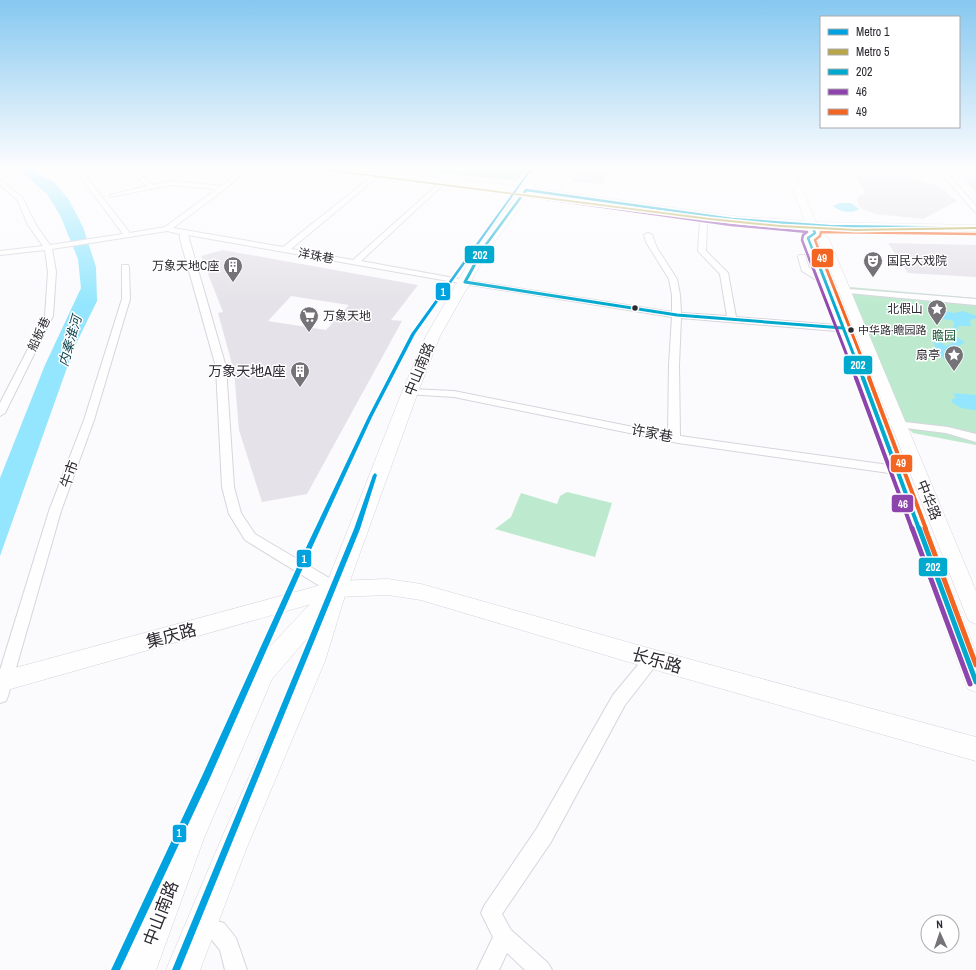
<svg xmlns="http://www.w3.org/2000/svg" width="976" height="970" font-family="'Archivo Narrow','Noto Sans SC',sans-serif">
<rect width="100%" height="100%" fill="#fbfafd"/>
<path fill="#bdeace" d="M399,169H527L517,181Z
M850,287L976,298V445L913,433L891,412L853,301Z
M567,492L612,503L595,557L495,529L511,517L521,493L557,504L560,496Z"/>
<path fill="#93e6fd" d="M13,169H30L54,182L69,200L83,227L96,267L97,301L74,348L0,556V478L45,365L81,288L78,259L60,215L47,194L25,175Z
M840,203H851L859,209C852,214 840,212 833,206Z
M937,309L954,313L963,311L976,316V318L970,320L971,326H958L957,331L955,333L957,337L965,342L957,347L965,358L956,359L953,362C942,360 934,351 934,341L940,342L946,346L953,343L941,329L953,332L954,321L943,319Z
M953,393L976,395V410C966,409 959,409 952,402V399L956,398Z"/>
<path fill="#e5e2e9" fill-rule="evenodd" d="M580,169H610L603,184L572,182Z
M856,176L914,178L939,187L957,201L923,219L876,214L862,209L859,206L857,200L858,197L865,193Z
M961,176L976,177V193Z
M888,243L976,245V277L908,273Z
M223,250L418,285L391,320L402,321L307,494L262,502L239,430L234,371L218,313L223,312L201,256ZM291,296L349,305L326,330L268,321Z"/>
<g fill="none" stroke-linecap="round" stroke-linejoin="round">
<g stroke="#d8d4dc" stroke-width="2">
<path id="street" d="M69,169L81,170L130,233L165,227L217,189L171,185L110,197V195L147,186L126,169H133L153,185L171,181L222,186L242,169H248L225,189L173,228L283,247L381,169H387L291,249L353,260L445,178L448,180L447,181L361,261L465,280L672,312V295L669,279L646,242L644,235L648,233L652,235L657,248L677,279L680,295L681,313L727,316L720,274L698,251L700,223L701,221H707L706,251L728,273L736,317L860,327L865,330L860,333L681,318L679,365L680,436L896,466L900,467L902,470L900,473L896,474L678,443L454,397L406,394L405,392L406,390L410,389L454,391L668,434L669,365L672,317L465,284L188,235L226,367L234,487L241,513L255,534L341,585L343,589L341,593L336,595L331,593L245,540L229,514L222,487L216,367L180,239V234L167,231L52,249L56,272L53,316L5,413L0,416V403L45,316L48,272L45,250L0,255V251L43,246L28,225L17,199L0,185V180L22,197L36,225L50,245L123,234L77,172Z
M938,169H944L976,206V212L974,211Z
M799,255H805L809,268L827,279V283H821L802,271L798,257Z
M122,265H128L129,267L130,299L94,420L61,511L8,696L6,701L0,703V670L49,511L84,420L122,299Z
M824,287L976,299V305L827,291L823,289Z
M878,419L948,427L976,434V442L946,433L874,424L873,422Z
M652,652L657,654L660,659L657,664L625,705L551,842L502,914L511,930L548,963L552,970H525L507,953L499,970H477L493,937L481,913L484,906L537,828L613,695L647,654Z
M200,916L224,923L236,938L247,970H225L220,950L211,939L193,933L190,926L193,919Z"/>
</g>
<g stroke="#d8d4dc" stroke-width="1">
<path id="secondary" d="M13,169H25L24,171L0,179V173Z
M347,169H371L526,187L732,216L805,221L785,169H793L816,222L976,225V231L818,228L819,231L829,239L976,591V624L969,621L966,615L819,241L815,238L814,239L860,352L976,653V692L968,689L965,682L846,352L803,238L809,232L808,227L732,222L526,193L351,172Z
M388,579L421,584L652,649L976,737V761L652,669L421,600L388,595L336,597L0,692V672L336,581Z"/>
</g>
<g stroke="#d8d4dc" stroke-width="1">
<path id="primary" d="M537,169H547L488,251L440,336L418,392L347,589L325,661L247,847L200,970H166L223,835L301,661L309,636L272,679L204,838L156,970H122L180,826L254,664L325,588L402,392L426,336L476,250Z"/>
</g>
<use href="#street" fill="#fefeff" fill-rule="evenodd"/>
<use href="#secondary" fill="#fefeff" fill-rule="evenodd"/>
<use href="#primary" fill="#fefeff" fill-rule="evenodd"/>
<g stroke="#fff" stroke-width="4">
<path id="bus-1-far3" d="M812,226L815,233L808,238L817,261
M476,261L482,250L526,190L732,219L829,226L976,228"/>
</g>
<g stroke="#fff" stroke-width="5">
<path id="bus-1-far2" d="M477,260L465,282L677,315L843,328
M817,260L863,379"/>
</g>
<g stroke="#fff" stroke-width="7">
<path id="bus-1-far1" d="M863,378L919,529"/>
</g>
<g stroke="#fff" stroke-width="8">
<path id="bus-1" d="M919,528L976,682"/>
</g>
<g stroke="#fff" stroke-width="4">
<path id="bus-2-far3" d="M525,196L731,225L807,232L803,235L802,240L810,261"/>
</g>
<g stroke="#fff" stroke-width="5">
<path id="bus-2-far2" d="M810,260L856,379"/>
</g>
<g stroke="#fff" stroke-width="7">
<path id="bus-2-far1" d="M856,378L912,529"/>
</g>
<g stroke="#fff" stroke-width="8">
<path id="bus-2" d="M912,528L970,684"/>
</g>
<g stroke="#fff" stroke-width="4">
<path id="bus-3-far3" d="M823,261L815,240L820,236L821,232L976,234"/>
</g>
<g stroke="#fff" stroke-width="5">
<path id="bus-3-far2" d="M823,260L870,379"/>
</g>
<g stroke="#fff" stroke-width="7">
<path id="bus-3-far1" d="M869,378L926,529"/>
</g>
<g stroke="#fff" stroke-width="8">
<path id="bus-3" d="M925,528L976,665"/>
</g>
<use href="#bus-1-far3" stroke="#00a9ce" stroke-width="2.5"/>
<use href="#bus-1-far2" stroke="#00a9ce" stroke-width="3"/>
<use href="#bus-1-far1" stroke="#00a9ce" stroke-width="4"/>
<use href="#bus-1" stroke="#00a9ce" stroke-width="5"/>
<use href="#bus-2-far3" stroke="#8e44ad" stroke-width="2.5"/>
<use href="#bus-2-far2" stroke="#8e44ad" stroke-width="3"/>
<use href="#bus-2-far1" stroke="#8e44ad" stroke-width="4"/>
<use href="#bus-2" stroke="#8e44ad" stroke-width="5"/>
<use href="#bus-3-far3" stroke="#f26522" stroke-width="2.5"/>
<use href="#bus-3-far2" stroke="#f26522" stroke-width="3"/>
<use href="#bus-3-far1" stroke="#f26522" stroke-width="4"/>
<use href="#bus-3" stroke="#f26522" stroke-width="5"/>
<g stroke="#fff" stroke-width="3">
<path id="metro-1" d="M530,169H532L415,334L372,417L309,554L209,780L120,970H111L203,774L303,554L368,417L411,334Z
M375,473L377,475L360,529L180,970H172L354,529L373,475Z"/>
</g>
<g stroke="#fff" stroke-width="3">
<path id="metro-2" d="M321,169H326L710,218L780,225L856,229L976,227V229L856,231L780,227L710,220L322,170Z"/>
</g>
<use href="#metro-1" fill="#00a2df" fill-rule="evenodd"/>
<use href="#metro-2" fill="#b7a547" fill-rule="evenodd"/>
</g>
<linearGradient id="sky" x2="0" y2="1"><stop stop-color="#86c8f0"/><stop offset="0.55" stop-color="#fdfdfe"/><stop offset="1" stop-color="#fdfdfe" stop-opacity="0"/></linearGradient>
<rect width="976" height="305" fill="url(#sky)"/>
<defs>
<g id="theatre-pin" transform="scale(1)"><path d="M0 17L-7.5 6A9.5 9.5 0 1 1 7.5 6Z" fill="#757278" stroke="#fff"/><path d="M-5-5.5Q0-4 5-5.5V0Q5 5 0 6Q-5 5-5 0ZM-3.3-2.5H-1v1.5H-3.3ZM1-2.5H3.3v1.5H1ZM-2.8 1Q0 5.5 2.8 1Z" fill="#fff"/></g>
<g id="building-pin" transform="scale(1)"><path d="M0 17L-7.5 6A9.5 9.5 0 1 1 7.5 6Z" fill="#757278" stroke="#fff"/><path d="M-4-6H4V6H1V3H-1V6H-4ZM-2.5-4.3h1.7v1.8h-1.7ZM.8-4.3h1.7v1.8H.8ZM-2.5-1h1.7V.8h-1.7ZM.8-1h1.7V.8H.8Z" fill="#fff"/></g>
<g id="sight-pin" transform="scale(1)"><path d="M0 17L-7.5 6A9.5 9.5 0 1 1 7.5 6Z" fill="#757278" stroke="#fff"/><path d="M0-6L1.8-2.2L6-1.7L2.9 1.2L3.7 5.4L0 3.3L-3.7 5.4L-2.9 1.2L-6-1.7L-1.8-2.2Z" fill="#fff"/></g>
<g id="supermarket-pin" transform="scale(1)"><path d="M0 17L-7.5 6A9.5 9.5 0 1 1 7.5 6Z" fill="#757278" stroke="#fff"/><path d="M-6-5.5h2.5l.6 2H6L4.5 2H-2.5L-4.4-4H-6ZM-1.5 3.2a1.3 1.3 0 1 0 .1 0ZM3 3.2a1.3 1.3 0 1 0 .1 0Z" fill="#fff"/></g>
</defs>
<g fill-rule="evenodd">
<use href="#theatre-pin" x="873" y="261"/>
<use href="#building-pin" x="233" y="266"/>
<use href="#sight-pin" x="937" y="309"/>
<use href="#supermarket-pin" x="309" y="316"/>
<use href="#sight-pin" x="954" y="355"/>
<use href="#building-pin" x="300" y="371"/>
</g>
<g fill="#2d2931" stroke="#fff" stroke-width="1.5">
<circle cx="635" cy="308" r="3.5"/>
<circle cx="851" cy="330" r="3.5"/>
</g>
<g text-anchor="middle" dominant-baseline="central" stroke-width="3" stroke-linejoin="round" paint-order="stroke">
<g font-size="11" fill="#2d2931" stroke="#fff" text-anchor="start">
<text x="858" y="330">中华路·瞻园路</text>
</g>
<g font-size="12" fill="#2d2931" stroke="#fff">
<text transform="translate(316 256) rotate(10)">洋珠巷</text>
<text transform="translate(39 334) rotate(-65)">船板巷</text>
</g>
<g font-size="12" fill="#2d2931" stroke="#fff" text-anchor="end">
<text x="887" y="261" text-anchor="start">国民大戏院</text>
<text x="219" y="266">万象天地C座</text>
<text x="923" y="309">北假山</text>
<text x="323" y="316" text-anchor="start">万象天地</text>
<text x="940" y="355">扇亭</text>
</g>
<g font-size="12" fill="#165532" stroke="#fff">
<text x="944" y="336">瞻园</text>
</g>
<g font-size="13" font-style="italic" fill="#0c4350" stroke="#fff">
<text transform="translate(70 341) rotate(-74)">内秦淮河</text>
</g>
<g font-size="14" fill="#2d2931" stroke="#fff">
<text transform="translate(419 369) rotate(-68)">中山南路</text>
<text transform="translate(652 433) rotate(11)">许家巷</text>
<text transform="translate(69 474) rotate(-70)">牛市</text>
<text transform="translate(929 500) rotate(68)">中华路</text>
</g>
<g font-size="14" fill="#2d2931" stroke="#fff" text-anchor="end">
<text x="286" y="371">万象天地A座</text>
</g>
<g font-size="17" fill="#2d2931" stroke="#fff">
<text transform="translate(171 635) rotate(-15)">集庆路</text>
<text transform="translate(657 660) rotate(16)">长乐路</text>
<text transform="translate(160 913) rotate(-69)">中山南路</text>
</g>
</g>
<g stroke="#fff" stroke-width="1.5">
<rect x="464" y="245" width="31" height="19" rx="4" fill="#00a9ce"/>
<rect x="811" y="248" width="23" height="20" rx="4" fill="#f26522"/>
<rect x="435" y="282" width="16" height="19" rx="4" fill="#00a2df"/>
<rect x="843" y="355" width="30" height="20" rx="4" fill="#00a9ce"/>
<rect x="890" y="454" width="23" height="19" rx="4" fill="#f26522"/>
<rect x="891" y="494" width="23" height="19" rx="4" fill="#8e44ad"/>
<rect x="296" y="549" width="16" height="19" rx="4" fill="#00a2df"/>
<rect x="918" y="557" width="30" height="20" rx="4" fill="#00a9ce"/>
<rect x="172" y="824" width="15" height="19" rx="4" fill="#00a2df"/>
</g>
<g font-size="11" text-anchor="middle" font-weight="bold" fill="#fff">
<text x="480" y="259">202</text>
<text x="822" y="262">49</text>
<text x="443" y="296">1</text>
<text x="858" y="369">202</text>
<text x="901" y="467">49</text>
<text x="903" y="508">46</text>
<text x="304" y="563">1</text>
<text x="933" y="571">202</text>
<text x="179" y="837">1</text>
</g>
<rect x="820" y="16" width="140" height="112" fill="#ffffff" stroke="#aba9ad"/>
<rect x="828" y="29" width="20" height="6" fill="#00a2df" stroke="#aba9ad"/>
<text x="856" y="36" font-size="12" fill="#2d2931">Metro 1</text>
<rect x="828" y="49" width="20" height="6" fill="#b7a547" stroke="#aba9ad"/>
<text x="856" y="56" font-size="12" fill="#2d2931">Metro 5</text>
<rect x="828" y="69" width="20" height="6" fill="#00a9ce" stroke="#aba9ad"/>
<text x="856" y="76" font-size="12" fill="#2d2931">202</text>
<rect x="828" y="89" width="20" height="6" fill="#8e44ad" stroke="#aba9ad"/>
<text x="856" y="96" font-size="12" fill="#2d2931">46</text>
<rect x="828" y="109" width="20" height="6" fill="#f26522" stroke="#aba9ad"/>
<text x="856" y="116" font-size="12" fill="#2d2931">49</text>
<g transform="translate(940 934) rotate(357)"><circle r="19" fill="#ffffff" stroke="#aba9ad"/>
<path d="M0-3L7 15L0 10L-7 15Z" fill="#757278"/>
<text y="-6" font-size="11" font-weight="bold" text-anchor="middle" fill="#2d2931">N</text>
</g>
</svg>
